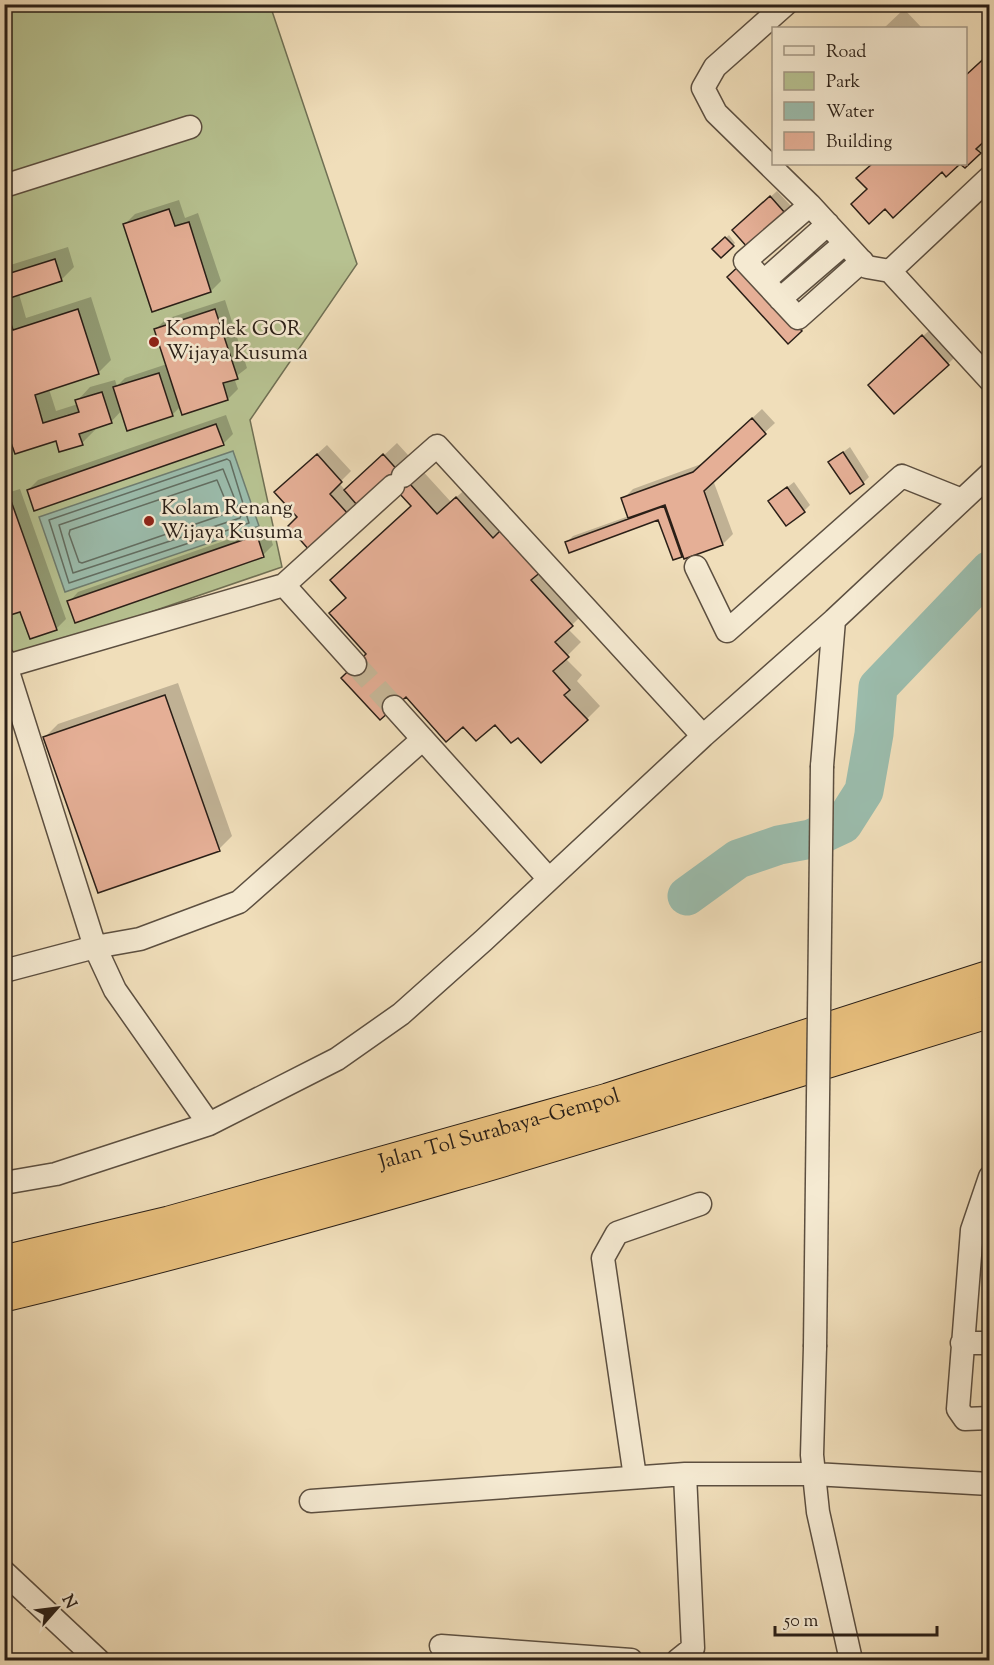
<svg xmlns="http://www.w3.org/2000/svg" width="994" height="1665" font-family="'Sorts Mill Goudy',serif">
<rect width="100%" height="100%" fill="#f0deba"/>
<filter id="stains"><feTurbulence type="fractalNoise" baseFrequency=".00333" numOctaves="4"/><feColorMatrix values="0 0 0 0 .2 0 0 0 0 .09 0 0 0 0 .02 0 0 0 .5 -.17"/></filter>
<radialGradient id="worn" r=".72"><stop offset=".6" stop-color="#630" stop-opacity="0"/><stop offset="1" stop-color="#630" stop-opacity=".3"/></radialGradient>
<path fill="#b7c291" stroke="#707054" stroke-width="1.5" d="M4,5H270L357,264L250,420L282,567L5,662Z"/>
<path fill="#9bbcac" stroke="#6e7d70" stroke-width="1.5" d="M233,451L259,526L65,592L39,517Z"/>
<path fill="#0003" d="M904,9L922,28H884Z
M966,75L990,136V142L965,166L962,164H966Z
M873,164H958L946,175L942,170L868,189L858,178Z
M777,191L791,206L748,245L741,224Z
M179,200L185,218L198,213L221,281L211,291L125,224L135,214Z
M729,235L735,243L721,256L714,249Z
M68,247L74,267L61,280L19,294L26,318L91,297L111,360L98,373L49,389L56,411L78,404L77,401L90,387L115,380L117,386L125,378L167,364L156,329L166,319L225,300L247,368L234,378L238,389L228,399L181,406L172,415L122,410L111,422L94,427L95,430L82,443L57,439L4,418V267Z
M933,327L958,354L948,364L880,375Z
M762,409L775,423L713,480L733,534L723,544L674,559L659,518L567,542L573,536L629,516L623,499L633,489L704,463Z
M226,415L233,434L223,444L28,490L38,480Z
M397,443L451,502L470,485L507,526L517,516L554,556L543,567L585,612L568,629L581,642L565,658L582,675L577,681L600,706L587,719L518,735L495,723L463,725L368,653L347,598L413,505L387,477L348,514L299,517L286,482L327,445L351,471L339,483L346,491Z
M850,447L869,477L863,483L830,462Z
M794,482L810,505L804,511L770,501Z
M20,489L66,619L56,629L21,610L4,616V494Z
M267,526L273,545L263,555L69,602L78,592Z
M178,683L232,836L219,849L45,737L58,724Z"/>
<g fill="none" stroke-linecap="round" stroke-linejoin="round">
<path stroke="#626e62" stroke-width="1.5" d="M227,459L230,461L249,523L69,583L49,520Z
M223,469L241,515L240,518L73,573L59,525Z
M217,480L229,509L228,513L82,563L79,562L69,534L70,530Z"/>
<path stroke="#9bbcac" stroke-width="39" d="M687,896L738,859L779,845L811,839L843,824L864,791L874,734L878,687L990,570"/>
</g>
<path fill="#e5af96" stroke="#2a1f17" stroke-width="1.5" d="M990,53V136L976,149L981,153L965,168L960,164H966V75Z
M872,164H960L946,177L942,172L893,218L885,209L869,224L851,204L867,189L856,178Z
M770,196L785,213L748,248L732,230Z
M169,209L175,226L189,222L211,292L152,312L123,224Z
M725,237L734,246L721,258L712,249Z
M55,259L62,281L4,300V275Z
M741,264L802,331L788,344L727,277Z
M4,303L13,330L78,309L99,374L35,395L43,423L79,412L75,400L102,392L112,423L79,434L83,445L59,452L56,441L15,454L4,423Z
M215,309L238,379L223,383L228,400L182,415L154,329Z
M922,335L949,365L894,414L868,385Z
M159,373L173,416L127,431L113,387Z
M752,418L766,434L704,491L723,545L684,559L665,505L628,518L621,498L693,472Z
M216,424L224,445L34,511L27,490Z
M843,452L864,484L850,494L828,462Z
M317,454L342,482L330,494L349,515L310,551L288,526L297,517L274,492Z
M383,454L437,514L456,497L493,538L503,528L542,571L531,580L573,626L555,642L569,657L553,671L570,690L564,695L588,720L541,763L518,738L511,743L495,725L476,741L463,727L446,742L406,697L380,720L341,678L366,654L329,613L346,598L330,580L411,506L386,479L357,505L344,490Z
M787,487L805,512L786,526L768,501Z
M10,498L57,630L30,639L20,612L4,617V500Z
M664,506L682,557L673,560L658,520L569,553L565,542Z
M257,535L264,557L75,623L67,601Z
M165,695L220,851L98,893L43,737Z"/>
<g fill="none" stroke-linecap="round" stroke-linejoin="round">
<path stroke="#c8b899" stroke-width="22" stroke-dasharray="22 11" stroke-linecap="butt" d="M355,664L394,707"/>
<g stroke="#5c4f40" stroke-width="25">
<path id="minor" d="M786,4L715,67L703,88L716,113L810,205L867,267L890,271L990,380
M4,186L190,127
M810,205L745,261L798,318L862,261
M890,271L990,177
M764,281L828,224
M780,299L845,243
M403,476L437,446L703,736
M696,567L727,631L902,476L962,500
M284,585L393,486
M4,659L95,947L115,990L209,1124
M7,666L284,585L355,664
M394,707L549,879
M822,766L834,620
M4,971L95,947L140,939L239,902L423,739
M990,1177L972,1230L958,1409L965,1419L990,1418
M4,1183L56,1174L209,1124L337,1059L401,1014L484,940L703,736L834,620L990,474
M962,1343H990
M815,1347L812,1455L818,1512L851,1660
M635,1477L603,1258L617,1233L700,1204
M311,1501L685,1474H814L990,1484
M4,1572L98,1660
M441,1646L631,1660
M678,1660L693,1648L685,1474"/>
</g>
<g stroke="#2a1f17" stroke-width="35">
<g id="highway">
<path id="s1" d="M4,1262L169,1223L608,1100L990,977"/>
<path d="M4,1295C337,1215 663,1112 990,1011"/>
</g>
</g>
<use href="#minor" stroke="#f5ead2" stroke-width="22"/>
<use href="#highway" stroke="#e8bf7d" stroke-width="33"/>
<g stroke="#5c4f40" stroke-width="25" stroke-linecap="butt">
<path id="minor-bridge" d="M815,1347L822,766"/>
</g>
<use href="#minor-bridge" stroke="#f5ead2" stroke-width="22"/>
</g>
<g fill="#8f2418" stroke="#f5ead2" stroke-width="2">
<circle cx="154" cy="342" r="6"/>
<circle cx="149" cy="521" r="6"/>
</g>
<g text-anchor="middle" dominant-baseline="central" stroke-width="5" stroke-linejoin="round" paint-order="stroke">
<g font-size="21" fill="#2a1f17" stroke="#f5ead2" text-anchor="start">
<text x="166" y="330">Komplek GOR<tspan x="166" dy="24">Wijaya Kusuma</tspan></text>
<text x="161" y="509">Kolam Renang<tspan x="161" dy="24">Wijaya Kusuma</tspan></text>
</g>
<g font-size="21" fill="#2a1f17" stroke="#f5ead2">
<text stroke="none"><textPath href="#s1" startOffset="513">Jalan Tol Surabaya–Gempol</textPath></text>
</g>
</g>
<rect width="994" height="1665" fill="none" stroke="#f0deba" stroke-width="24"/>
<rect x="6" y="6" width="982" height="1653" fill="none" stroke="#2a1f17" stroke-width="3"/>
<rect x="12" y="12" width="970" height="1641" fill="none" stroke="#2a1f17" stroke-width="1.5"/>
<rect x="772" y="27" width="195" height="138" fill="#f5ead2" stroke="#a49987" stroke-width="1.5"/>
<rect x="784" y="46" width="30" height="9" fill="#f5ead2" stroke="#a49987" stroke-width="1.5"/>
<text x="826" y="57" font-size="18" fill="#2a1f17">Road</text>
<rect x="784" y="72" width="30" height="18" fill="#b7c291" stroke="#a49987" stroke-width="1.5"/>
<text x="826" y="87" font-size="18" fill="#2a1f17">Park</text>
<rect x="784" y="102" width="30" height="18" fill="#9bbcac" stroke="#a49987" stroke-width="1.5"/>
<text x="826" y="117" font-size="18" fill="#2a1f17">Water</text>
<rect x="784" y="132" width="30" height="18" fill="#e5af96" stroke="#a49987" stroke-width="1.5"/>
<text x="826" y="147" font-size="18" fill="#2a1f17">Building</text>
<g transform="translate(57 1608) rotate(62)" stroke="#f5ead2" stroke-width="4.5" paint-order="stroke">
<path d="M0-4.5L10 22L0 15L-10 22Z" fill="#2a1f17"/>
<text y="-9" font-size="16" font-weight="bold" text-anchor="middle" fill="#2a1f17">N</text>
</g>
<path d="M775 1626v9h162v-9" fill="none" stroke="#2a1f17" stroke-width="3"/>
<text x="784" y="1626" font-size="18" fill="#2a1f17" stroke="#f5ead2" stroke-width="4.5" paint-order="stroke">50 m</text>
<rect width="100%" height="100%" filter="url(#stains)"/>
<rect width="100%" height="100%" fill="url(#worn)"/>
</svg>
